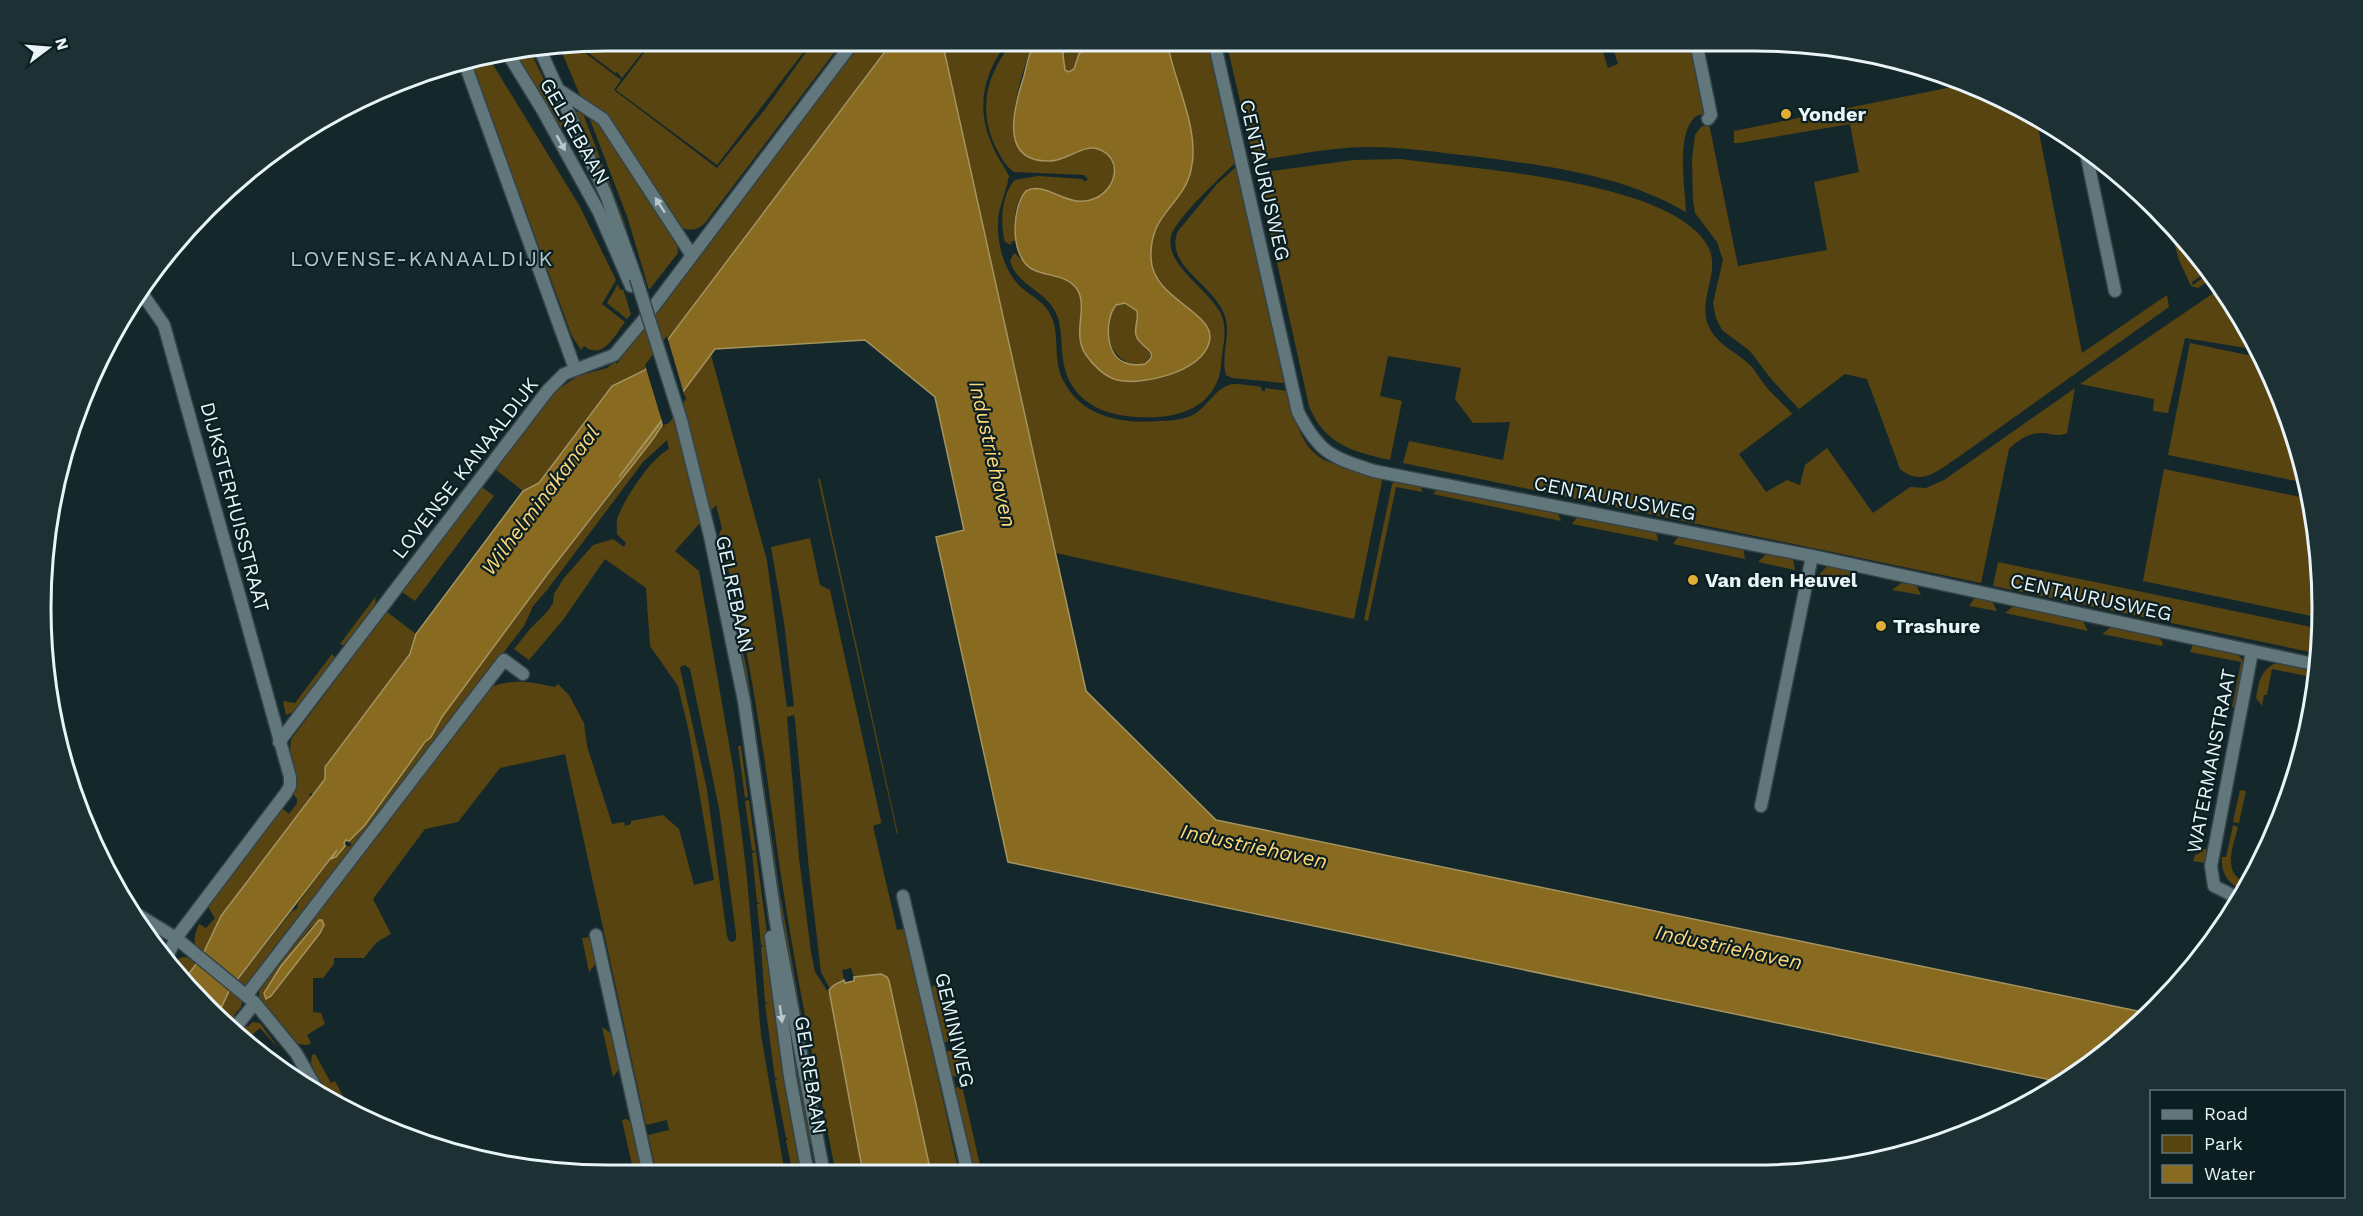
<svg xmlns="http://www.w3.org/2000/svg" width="2363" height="1216" font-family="'Work Sans',sans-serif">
<rect width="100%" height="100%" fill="#14282c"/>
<path fill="#584410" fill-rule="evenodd" d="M611,41H651L622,78L617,72L615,73L578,45L593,43L598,51L605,53L611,47Z
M653,41H812L717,165L616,90Z
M814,41H843L705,223C698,230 691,231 681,228L604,114L597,107L582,100L560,48L576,46L621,80L614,90L717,168L766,108Z
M861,41H892L645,370L612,386L539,483L523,491L495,469L554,392L578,376L607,368L615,362L617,364L660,303L662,304Z
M951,41H1008C983,74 975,108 993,147C997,157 1004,166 1009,176C1007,188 1002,200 999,212C995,236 1002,271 1022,288C1032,297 1045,302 1051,316C1060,335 1053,358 1062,378C1080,417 1121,424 1159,421C1170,421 1181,420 1191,416C1207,409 1216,385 1234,384C1243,384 1253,386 1261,387L1262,391H1265V388L1288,391C1295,417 1300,451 1329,462C1344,467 1361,468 1376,471L1382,481L1354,619L1056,553L944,50Z
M1013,41H1035C1024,62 1003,130 1020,151C1025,158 1036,160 1044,161C1062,163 1075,148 1092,148C1100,148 1107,153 1111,159C1115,166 1116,174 1113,181C1111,187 1107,192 1101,195C1068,216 1053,182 1028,189C1013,201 1013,224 1017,240L1011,242L1012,245L1005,242C1000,224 1001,194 1015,180L1038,176L1082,179L1085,182L1088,179L1084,175L1014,172C1005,166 1000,155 995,146C977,106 988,73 1013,41Z
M1067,41H1093L1079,54L1074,69L1069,72L1065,70L1063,62Z
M1167,41H1210L1237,161C1222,176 1176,218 1171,236C1164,265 1210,290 1221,314C1227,328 1224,341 1222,355C1221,364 1221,373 1217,382C1202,417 1159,420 1126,416C1103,413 1081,403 1070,382C1057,357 1066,332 1055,311C1044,290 1017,285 1010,261L1014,253C1019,256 1024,264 1032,269C1047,277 1066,274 1077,289C1093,314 1061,345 1102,371C1116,381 1134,381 1150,378C1171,374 1187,370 1202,354C1229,325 1181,307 1165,290C1155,280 1150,267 1151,253C1151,216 1180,205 1190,174C1203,134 1173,81 1167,41Z
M1226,41L1600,42L1608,68L1618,64L1611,42H1693L1707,113C1703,114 1697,115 1694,118C1676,136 1685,188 1686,212C1620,174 1546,166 1472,156C1435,152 1399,146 1363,147C1327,148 1290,156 1254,161Z
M531,53L566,126L561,128L517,56Z
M490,60L579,205L616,280L602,304L625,322C615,335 603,361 584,346L581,350L572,336L471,63Z
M1967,84L2006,99L2036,117L2082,353L2167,295L2169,307L1957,458C1937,471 1922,487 1900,469L1867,379L1845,374L1799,409L1772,380L1750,351L1722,330L1716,318L1713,303L1723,260L1717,242L1695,213L1693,201L1692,160L1695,135L1701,127L1709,124L1738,266L1827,250L1814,182L1859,172L1850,124L1739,143H1734V131Z
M578,111H582L624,221L632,250L611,191L575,113Z
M588,114L602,125L677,245L678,253L649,290L628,219Z
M1401,159C1472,169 1666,180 1706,243C1723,269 1699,294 1707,322C1714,344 1736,351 1751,366C1757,373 1761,381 1767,388C1775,397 1785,405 1792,414L1739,454L1766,492L1787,480L1800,485L1805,465L1827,448L1873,513L1910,487L1926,488L1944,480L2075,388L2067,433C2059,437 2052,434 2044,433C2030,432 2018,440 2009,449L1981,583L1403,463L1409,441L1503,460L1510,422L1473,423L1455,399L1461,368L1456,367L1388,356L1380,396L1402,401L1390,460C1353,452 1324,444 1309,406L1257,173L1354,160Z
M1235,168H1237L1285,381L1284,383L1232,378L1226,375C1219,349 1237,329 1218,303C1204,281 1165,261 1178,231L1217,184Z
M2168,221L2182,234L2208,271L2192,282L2193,285L2210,273L2213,278L2198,288L2191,286L2179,260Z
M2217,283L2247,325L2258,350L2185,338L2168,413L2153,411L2154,399L2080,384L2218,290Z
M618,284L620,290L623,289L631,314L627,319L607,303Z
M1119,303H1128L1137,311L1139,343L1149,349L1151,353L1147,363C1111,373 1095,321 1119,303Z
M2190,343L2262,358L2292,426L2306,483L2168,455Z
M711,355L767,561L787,707L794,706L784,622L771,547L810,538L820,585L830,590L881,821V823L873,826L897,930L905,929L959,1173H931L888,978L881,974L854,977L851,968L842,970L844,980L830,989L821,972L809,870L795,720L794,715L787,717L799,858L811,952L815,972L830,995L863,1173L836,1174C816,1072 795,971 780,869C764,756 750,644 719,534L722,528L716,505L675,551L699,571L734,773L746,868L761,1035L785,1174H657L648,1135L669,1130L667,1120L646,1125L565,754L500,768L458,822L425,829L373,899L391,934L377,942L364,958H334V964L323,978H313V1012L321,1013L325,1024L307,1035L311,1043L307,1045L298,1044L259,997L260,983L483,690C511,678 526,681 555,687L558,684L569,695L584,723L587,746L612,824L624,822L625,826L631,824V821L663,815L679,829L694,885L714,880L689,732L678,686L650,646L646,588L605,559L563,620L529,660L514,649L530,629L548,611L553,603L554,594L564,578L593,545L613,539L624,547L626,543L617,534C617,528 616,521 618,516C627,496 650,459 669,449L667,440L643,462L547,590L533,606L524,626L253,979L245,987L236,982L292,911L297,909L298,903L331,859L336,857L346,845L349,847L352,844L348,842L429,739L442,717L549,572L614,491L663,424H667L670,422L686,399L685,395H680ZM685,665L690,669L719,808L736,934V939L733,942L729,941L727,936L707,790L681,673L680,667ZM321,919L324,925L271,996L267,987L310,928Z
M2164,469L2310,499C2318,537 2324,578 2316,617L2143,581Z
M1399,478L1417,481L1423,492L1396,487L1368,621L1364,620L1392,484Z
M818,479H820L898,834H897Z
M1441,486L1557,511L1561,521L1433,494Z
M482,487L494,496L415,601L402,592Z
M1579,515L1656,531L1658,541L1572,524Z
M1680,534L1743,548L1745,559L1673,544Z
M1767,553L1793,558L1795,570L1758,562Z
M721,560L731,594L747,671L780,894L805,1036L801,1037Z
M1998,562L2321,629L2320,654L1993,586Z
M1828,565L1852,570L1856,582L1819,575Z
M1904,581L1915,583L1921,595L1892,590Z
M379,592L375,598L376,606L346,646L340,644Z
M1976,596L1991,599L1997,611L1969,606Z
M2016,604L2081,618L2088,631L2005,613Z
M387,612L416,634L410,654L324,767L325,778L313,794L311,793L309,795L311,797L221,915L202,956C192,943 193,938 199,924L206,928L215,918L208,907L282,808L289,814L297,803V799L293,794C303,775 285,757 292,738Z
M2114,625L2157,634L2163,643L2162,646L2102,634Z
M2194,642C2212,646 2234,646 2244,662L2237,708L2232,707L2241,662L2190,652Z
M332,654L336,659L296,711L286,715L283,701L295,703Z
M2279,662L2317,669L2316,678L2272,669L2267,695H2264L2262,706L2256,698C2259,681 2261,668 2279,662Z
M738,746H741L748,797L745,798Z
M2240,790L2246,791L2239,823L2233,822Z
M749,800L783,1052L804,1174H793L786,1141L788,1138H786L775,1080L778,1079L775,1078L765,1004L768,1003L765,1002L761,947L763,946L761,944L757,904H760L757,902L752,853L755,852L752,850L745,801Z
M2233,825L2238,827C2234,844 2222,871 2243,881L2241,889C2227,883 2221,873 2222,857H2226Z
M2201,848L2211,851L2204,863L2193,861L2195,855L2200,853Z
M591,937L596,963L589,972L582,938Z
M186,957L194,961L193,963H197L185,979L181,973L184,969L180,966L178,968L174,963L180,958Z
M939,984L952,1041L945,1042L943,1040L931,989L933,986Z
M230,989L243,998L241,1007L234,1015L236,1017L229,1025L217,1017Z
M252,1022L260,1023L279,1049L260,1028L251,1036L242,1029L245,1025L248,1027Z
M602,1027L612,1034L620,1068L613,1077Z
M790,1029L814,1144L806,1145L789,1030Z
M954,1049L955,1054L962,1055L961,1058L966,1061L957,1062L960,1077L951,1076L946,1052Z
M315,1054L331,1083L335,1081L347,1104L348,1111L327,1095L311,1064L312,1055Z
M962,1086L980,1165L983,1173H972L954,1091L957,1087Z
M626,1119L631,1122L643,1174H634L622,1120Z"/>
<path fill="#886a20" stroke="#a59360" stroke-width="1.5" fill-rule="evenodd" d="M893,41H950L944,50L1086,691L1216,820L2147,1013L2065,1083L1008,862L936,537L964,530L935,397L865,340L715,349L619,477L662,421L663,424L653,439L549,572L442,717L431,737L425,742L365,825L349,841L346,840L344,843L345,846L336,857L331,859L337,850L230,989L217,1017L206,1009L185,979L202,956L221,916L325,779V767L410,654L416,634L523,491L539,483L612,386L645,370Z
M1035,41H1067L1063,55L1065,70L1069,72L1074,69L1079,54L1093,41H1167C1173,80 1201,130 1191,170C1183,206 1149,213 1151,258C1152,301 1219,312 1209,343C1200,372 1143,386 1117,380C1105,377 1093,365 1086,355C1071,333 1089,308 1077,289C1066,274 1047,277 1032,269C1010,257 1011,208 1026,191C1047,180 1068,211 1096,198C1116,189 1124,158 1098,149C1083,144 1066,161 1050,161C998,163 1014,107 1024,76C1027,64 1029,52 1035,41ZM1125,303L1137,311C1139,320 1134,326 1136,335C1138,348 1163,350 1145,364C1139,365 1132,366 1126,363C1105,356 1104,320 1116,305Z
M319,920H322L324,925L320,933L271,996L266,999L264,993L281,966Z
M881,974L887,977L889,981L931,1173H863L829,990L834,985L844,980L845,983L854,981V977Z"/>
<path fill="#14282c" d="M667,336L684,394L665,421L664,428L645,365Z"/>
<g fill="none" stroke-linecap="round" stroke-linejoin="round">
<g stroke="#344347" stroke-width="15">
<path id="minor" d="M1214,41L1298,412C1319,453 1331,457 1374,471L1812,556L2318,665
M1696,42L1711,115L1708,119
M541,52L606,195L636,278
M510,57L542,109L599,212L631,286
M465,64L575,369
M559,90L603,119L691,254
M2085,148L2115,291
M137,292L146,299L164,325L290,777V786L286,793L176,938L168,955
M710,536L744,701L776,923L824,1174
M279,742L548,390L564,374L614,355L645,318L854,41
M1761,806L1812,556
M903,896L968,1173
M2238,898L2214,886L2211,866L2252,652
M140,916L176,938L255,1003L296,1053L316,1088
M596,935L649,1174
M771,937L790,1077L808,1174
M246,996L504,660L523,674
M234,1029L255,1003"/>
</g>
<use href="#minor" stroke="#61777c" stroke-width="12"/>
<g stroke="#344347" stroke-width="15" stroke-linecap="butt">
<path id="minor-bridge" d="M636,278L681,420L710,536"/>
</g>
<use href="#minor-bridge" stroke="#61777c" stroke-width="12"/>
</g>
<defs><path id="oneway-solid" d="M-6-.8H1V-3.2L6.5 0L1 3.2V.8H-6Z" transform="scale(1.5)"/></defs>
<g fill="#b9c8cc">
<use href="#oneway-solid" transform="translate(561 143) rotate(61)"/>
<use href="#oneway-solid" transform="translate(660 205) rotate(-123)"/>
<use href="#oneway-solid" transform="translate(781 1014) rotate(82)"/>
</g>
<g fill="#e0b034" stroke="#0b1f23" stroke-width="2">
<circle cx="1786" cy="114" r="6"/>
<circle cx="1693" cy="580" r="6"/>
<circle cx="1881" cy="626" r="6"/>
</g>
<g text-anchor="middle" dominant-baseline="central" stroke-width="4.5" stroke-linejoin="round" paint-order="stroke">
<g font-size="20" font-weight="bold" fill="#e8f4f7" stroke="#0b1f23" text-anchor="start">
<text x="1798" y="114">Yonder</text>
<text x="1705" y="580">Van den Heuvel</text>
<text x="1893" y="626">Trashure</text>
</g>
<g font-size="20" fill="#e8f4f7" stroke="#0b1f23">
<text transform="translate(575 131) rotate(60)">GELREBAAN</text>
<text transform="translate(1265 180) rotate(77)">CENTAURUSWEG</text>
<text transform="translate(465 468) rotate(-52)">LOVENSE KANAALDIJK</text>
<text transform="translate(1615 498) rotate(11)">CENTAURUSWEG</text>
<text transform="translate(235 507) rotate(75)">DIJKSTERHUISSTRAAT</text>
<text transform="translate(735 594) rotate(78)">GELREBAAN</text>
<text transform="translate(2091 597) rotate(12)">CENTAURUSWEG</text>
<text transform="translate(2211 761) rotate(-79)">WATERMANSTRAAT</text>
<text transform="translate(955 1030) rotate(77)">GEMINIWEG</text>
<text transform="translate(811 1075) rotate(81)">GELREBAAN</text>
</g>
<g font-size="21" letter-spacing="1.5" fill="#aec5cb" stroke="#0b1f23">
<text x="422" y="258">LOVENSE-KANAALDIJK</text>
</g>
<g font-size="21" font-style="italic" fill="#ffd679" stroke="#0b1f23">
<text transform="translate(993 454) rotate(77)">Industriehaven</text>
<text transform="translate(540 500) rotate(-53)">Wilhelminakanaal</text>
<text transform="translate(1254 846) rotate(12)">Industriehaven</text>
<text transform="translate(1729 947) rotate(12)">Industriehaven</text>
</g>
</g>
<path d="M0 0H2363V1216H0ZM608 51H1755A557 557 0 0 1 2312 608V608A557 557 0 0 1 1755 1165H608A557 557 0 0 1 51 608V608A557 557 0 0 1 608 51Z" fill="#1d3034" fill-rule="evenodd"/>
<path fill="none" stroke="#e8f4f7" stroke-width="3" d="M608 51H1755A557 557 0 0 1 2312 608V608A557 557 0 0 1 1755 1165H608A557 557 0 0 1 51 608V608A557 557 0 0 1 608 51Z"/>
<rect x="2150" y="1090" width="195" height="108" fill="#0b1f23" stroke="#637478" stroke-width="1.5"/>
<rect x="2162" y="1110" width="30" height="9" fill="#61777c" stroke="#637478" stroke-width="1.5"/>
<text x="2204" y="1120" font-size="18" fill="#e8f4f7">Road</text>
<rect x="2162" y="1135" width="30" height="18" fill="#584410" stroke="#637478" stroke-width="1.5"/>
<text x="2204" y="1150" font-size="18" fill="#e8f4f7">Park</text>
<rect x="2162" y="1165" width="30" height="18" fill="#886a20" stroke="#637478" stroke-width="1.5"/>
<text x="2204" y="1180" font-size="18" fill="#e8f4f7">Water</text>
<g transform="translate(48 48) rotate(74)" stroke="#0b1f23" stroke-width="4.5" paint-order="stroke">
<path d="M0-4.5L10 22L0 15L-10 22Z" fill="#e8f4f7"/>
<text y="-9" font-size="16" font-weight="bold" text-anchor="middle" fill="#e8f4f7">N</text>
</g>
</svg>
